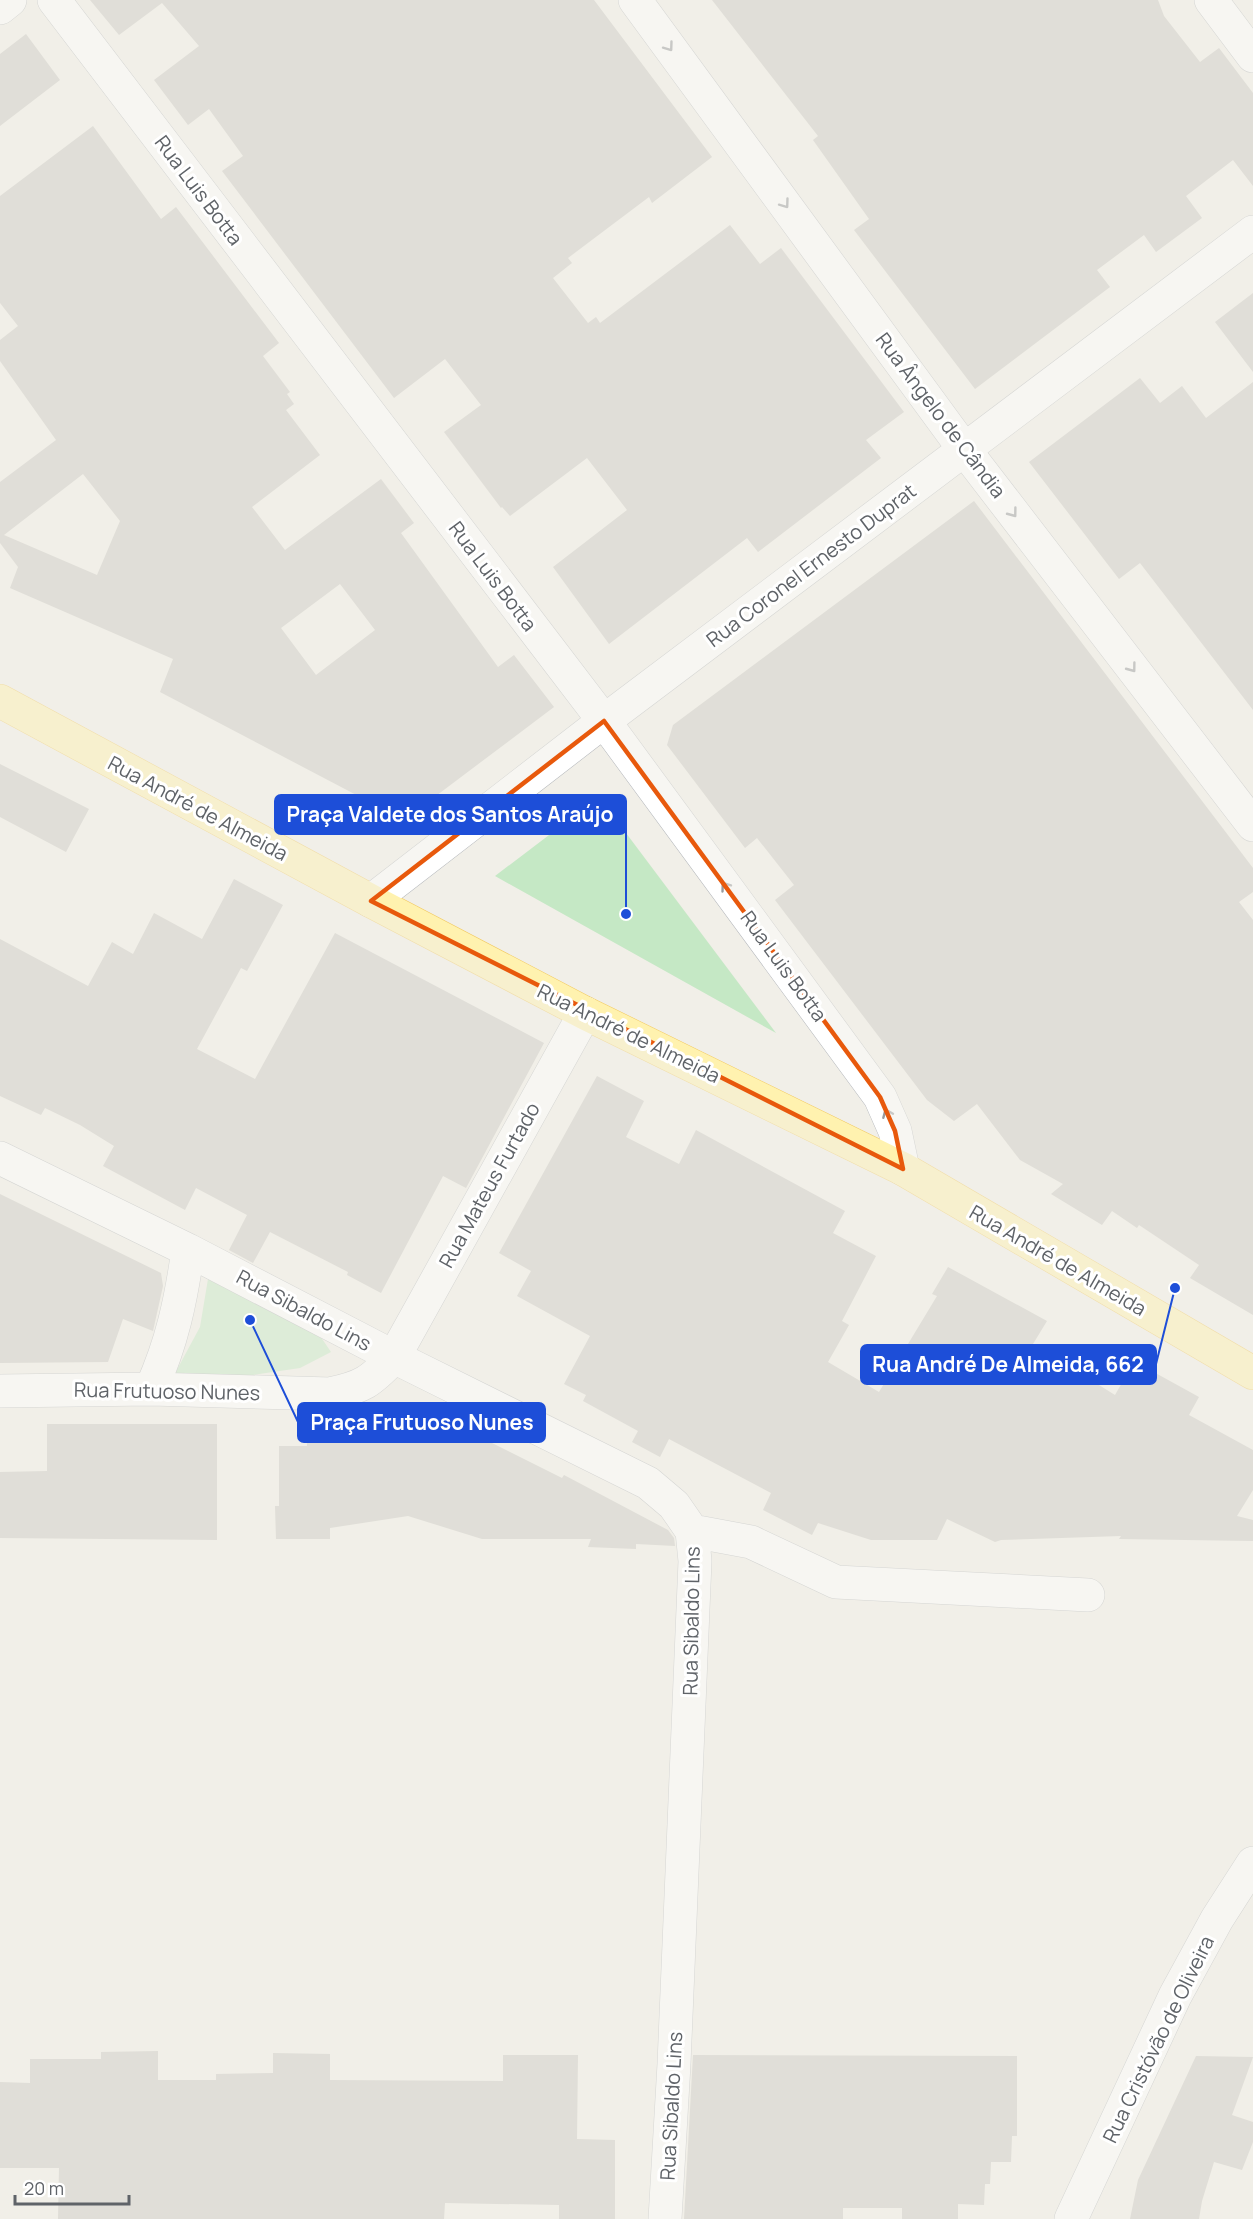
<svg xmlns="http://www.w3.org/2000/svg" width="1253" height="2219" font-family="Manrope,sans-serif">
<rect width="100%" height="100%" fill="#f1efe8"/>
<path fill="#c5e8c5" d="M599,797L776,1033L495,876Z
M209,1273L316,1330L331,1352L300,1368L253,1375L173,1377L200,1327Z"/>
<path fill="#cccac5" fill-rule="evenodd" d="M90,0H594L712,157L652,203L649,197L568,258L572,263L553,278L588,323L596,317L600,323L730,225L760,264L781,248L904,412L866,440L881,458L758,552L747,538L609,644L553,567L627,510L587,458L510,516L502,507L501,508L444,432L481,405L445,359L394,398L222,171L243,156L209,109L188,125L154,80L199,46L162,3L119,35Z
M712,0H1158L1164,16L1200,62L1219,48L1253,93V186L1233,160L1186,196L1202,218L1156,252L1144,235L1097,270L1110,287L975,389L854,230L869,219L813,140L818,136Z
M26,34L60,80L0,126V54Z
M93,126L161,219L176,207L279,343L263,356L290,392L287,394L294,404L286,410L320,455L252,507L285,550L381,479L414,523L401,533L498,667L514,655L554,707L404,820L160,692L173,659L10,588L18,567L0,543V482L56,440L0,361V340L18,326L0,303V196ZM83,474L120,521L97,575L4,535ZM340,584L375,630L316,675L281,628Z
M1253,293V372L1215,322Z
M1140,378L1160,403L1182,386L1206,418L1253,382V710L1140,563L1119,579L1029,462Z
M974,501L1253,868V892L1239,902L1253,920V1315L1190,1278L1199,1265L1139,1225L1137,1228L1112,1211L1102,1225L1051,1194L1063,1184L1020,1160L977,1104L954,1121L927,1100L775,900L794,885L757,838L745,848L667,745L673,725Z
M0,764L89,809L66,852L0,817Z
M234,879L283,905L247,971L241,968L197,1049L255,1079L335,933L544,1043L466,1188L443,1176L381,1293L347,1275L348,1272L270,1232L253,1263L229,1250L247,1215L196,1188L185,1210L103,1166L114,1146L80,1125L45,1108L41,1115L0,1096V939L88,986L112,942L133,954L154,913L202,939Z
M597,1076L644,1101L626,1137L679,1164L696,1130L845,1211L833,1233L876,1256L842,1321L849,1325L828,1362L879,1392L937,1296L932,1294L948,1267L1047,1321L1033,1344L1115,1395L1131,1367L1146,1376L1150,1370L1199,1397L1189,1415L1253,1450V1490L1237,1516L1253,1520V1541L1119,1539L1121,1536L1001,1540L995,1542L947,1519L937,1540H871L818,1523L812,1535L763,1510L771,1493L669,1439L660,1457L632,1442L638,1431L583,1401L586,1395L564,1384L590,1336L517,1296L531,1271L499,1253Z
M0,1194L161,1273L163,1286L153,1331L123,1319L108,1362L0,1363Z
M429,1422L478,1436L562,1478L564,1475L668,1530L674,1538L675,1546L636,1544V1549L588,1547L591,1539H482L408,1516L330,1528V1539H276L275,1506H279V1446H307L306,1424L363,1423L394,1440L404,1423Z
M47,1424H217V1540L0,1538V1472L47,1471Z
M158,2051V2080H216V2074L273,2073V2053L330,2054V2080L503,2081V2055H578L577,2139L615,2140V2219H559V2205L445,2203L444,2219H58L59,2168H0V2082L30,2083V2059H101V2052Z
M693,2055L1017,2056V2136H1012L1011,2162H991L990,2184H985L984,2205L958,2204V2219H902V2208H843V2219H684Z
M1196,2056L1253,2057L1232,2115L1253,2122V2142L1242,2170L1214,2162L1202,2201L1199,2219H1130L1138,2180Z"/>
<g fill="none" stroke-linecap="round" stroke-linejoin="round">
<g stroke="#b5b8bc" stroke-width="34">
<path id="minor" d="M54,0L604,721L880,1097L895,1131L903,1169
M635,0L964,449L1253,825
M1211,0L1253,56
M0,8L10,0
M371,901L604,721L1253,232
M0,1158L188,1250L394,1357L648,1483L674,1505L692,1531L695,1561L674,2064L665,2219
M151,1389C172,1343 181,1300 188,1250
M0,1391L151,1389L330,1394C363,1387 370,1382 394,1357L585,1013
M692,1531L751,1542L836,1582L1088,1595
M1071,2219L1175,1996L1217,1919L1253,1863"/>
</g>
<g stroke="#f2c960" stroke-width="34">
<path id="major" d="M0,701L371,901L585,1013L903,1169L1253,1373"/>
</g>
<use href="#minor" stroke="#fff" stroke-width="33"/>
<use href="#major" stroke="#fff2af" stroke-width="33"/>
</g>
<defs><path id="oneway-chevron" d="M-2-3.5L2.5 0L-2 3.5" fill="none" stroke-width="1.6" stroke-linecap="round" stroke-linejoin="round" transform="scale(1.5)"/></defs>
<g stroke="#979a9d">
<use href="#oneway-chevron" transform="translate(669 47) rotate(54)"/>
<use href="#oneway-chevron" transform="translate(785 204) rotate(54)"/>
<use href="#oneway-chevron" transform="translate(1013 513) rotate(53)"/>
<use href="#oneway-chevron" transform="translate(1132 668) rotate(53)"/>
<use href="#oneway-chevron" transform="translate(725 886) rotate(-126)"/>
<use href="#oneway-chevron" transform="translate(887 1113) rotate(-113)"/>
</g>
<path d="M0 0H1253V2219H0ZM604,721L880,1097L895,1131L903,1169L371,901Z" fill="#f1efe8" fill-opacity=".55" fill-rule="evenodd"/>
<path fill="none" stroke="#e8590c" stroke-width="4.5" stroke-linejoin="round" d="M604,721L880,1097L895,1131L903,1169L371,901Z"/>
<g text-anchor="middle" dominant-baseline="central" stroke-width="6" stroke-linejoin="round" paint-order="stroke">
<g font-size="20" fill="#5f6368" stroke="#fff">
<text transform="translate(199 190) rotate(53)">Rua Luis Botta</text>
<text transform="translate(941 415) rotate(53)">Rua Ângelo de Cândia</text>
<text transform="translate(811 565) rotate(-37)">Rua Coronel Ernesto Duprat</text>
<text transform="translate(493 576) rotate(53)">Rua Luis Botta</text>
<text transform="translate(198 808) rotate(28)">Rua André de Almeida</text>
<text transform="translate(784 966) rotate(54)">Rua Luis Botta</text>
<text transform="translate(629 1033) rotate(26)">Rua André de Almeida</text>
<text transform="translate(489 1185) rotate(-61)">Rua Mateus Furtado</text>
<text transform="translate(1058 1260) rotate(30)">Rua André de Almeida</text>
<text transform="translate(304 1310) rotate(28)">Rua Sibaldo Lins</text>
<text transform="translate(167 1391) rotate(1)">Rua Frutuoso Nunes</text>
<text transform="translate(691 1621) rotate(-89)">Rua Sibaldo Lins</text>
<text transform="translate(1158 2039) rotate(-64)">Rua Cristóvão de Oliveira</text>
<text transform="translate(671 2106) rotate(-87)">Rua Sibaldo Lins</text>
</g>
</g>
<path fill="none" stroke="#1d4ed8" stroke-width="2" d="M626 914L626 815M1175 1288L1156 1364M250 1320L298 1422"/>
<g fill="#1d4ed8" stroke="#fff" stroke-width="2">
<circle cx="626" cy="914" r="6"/>
<circle cx="1175" cy="1288" r="6"/>
<circle cx="250" cy="1320" r="6"/>
</g>
<g fill="#1d4ed8" stroke="#1d4ed8" stroke-width="2">
<rect x="275" y="795" width="351" height="39" rx="6"/>
<rect x="861" y="1345" width="295" height="39" rx="6"/>
<rect x="298" y="1403" width="247" height="39" rx="6"/>
</g>
<g font-size="21" text-anchor="middle" font-weight="bold" fill="#fff">
<text x="450" y="822">Praça Valdete dos Santos Araújo</text>
<text x="1008" y="1372">Rua André De Almeida, 662</text>
<text x="422" y="1430">Praça Frutuoso Nunes</text>
</g>
<path d="M15 2195v9h114v-9" fill="none" stroke="#5f6368" stroke-width="3"/>
<text x="24" y="2195" font-size="18" fill="#5f6368" stroke="#ffffff" stroke-width="4.5" paint-order="stroke">20 m</text>
</svg>
